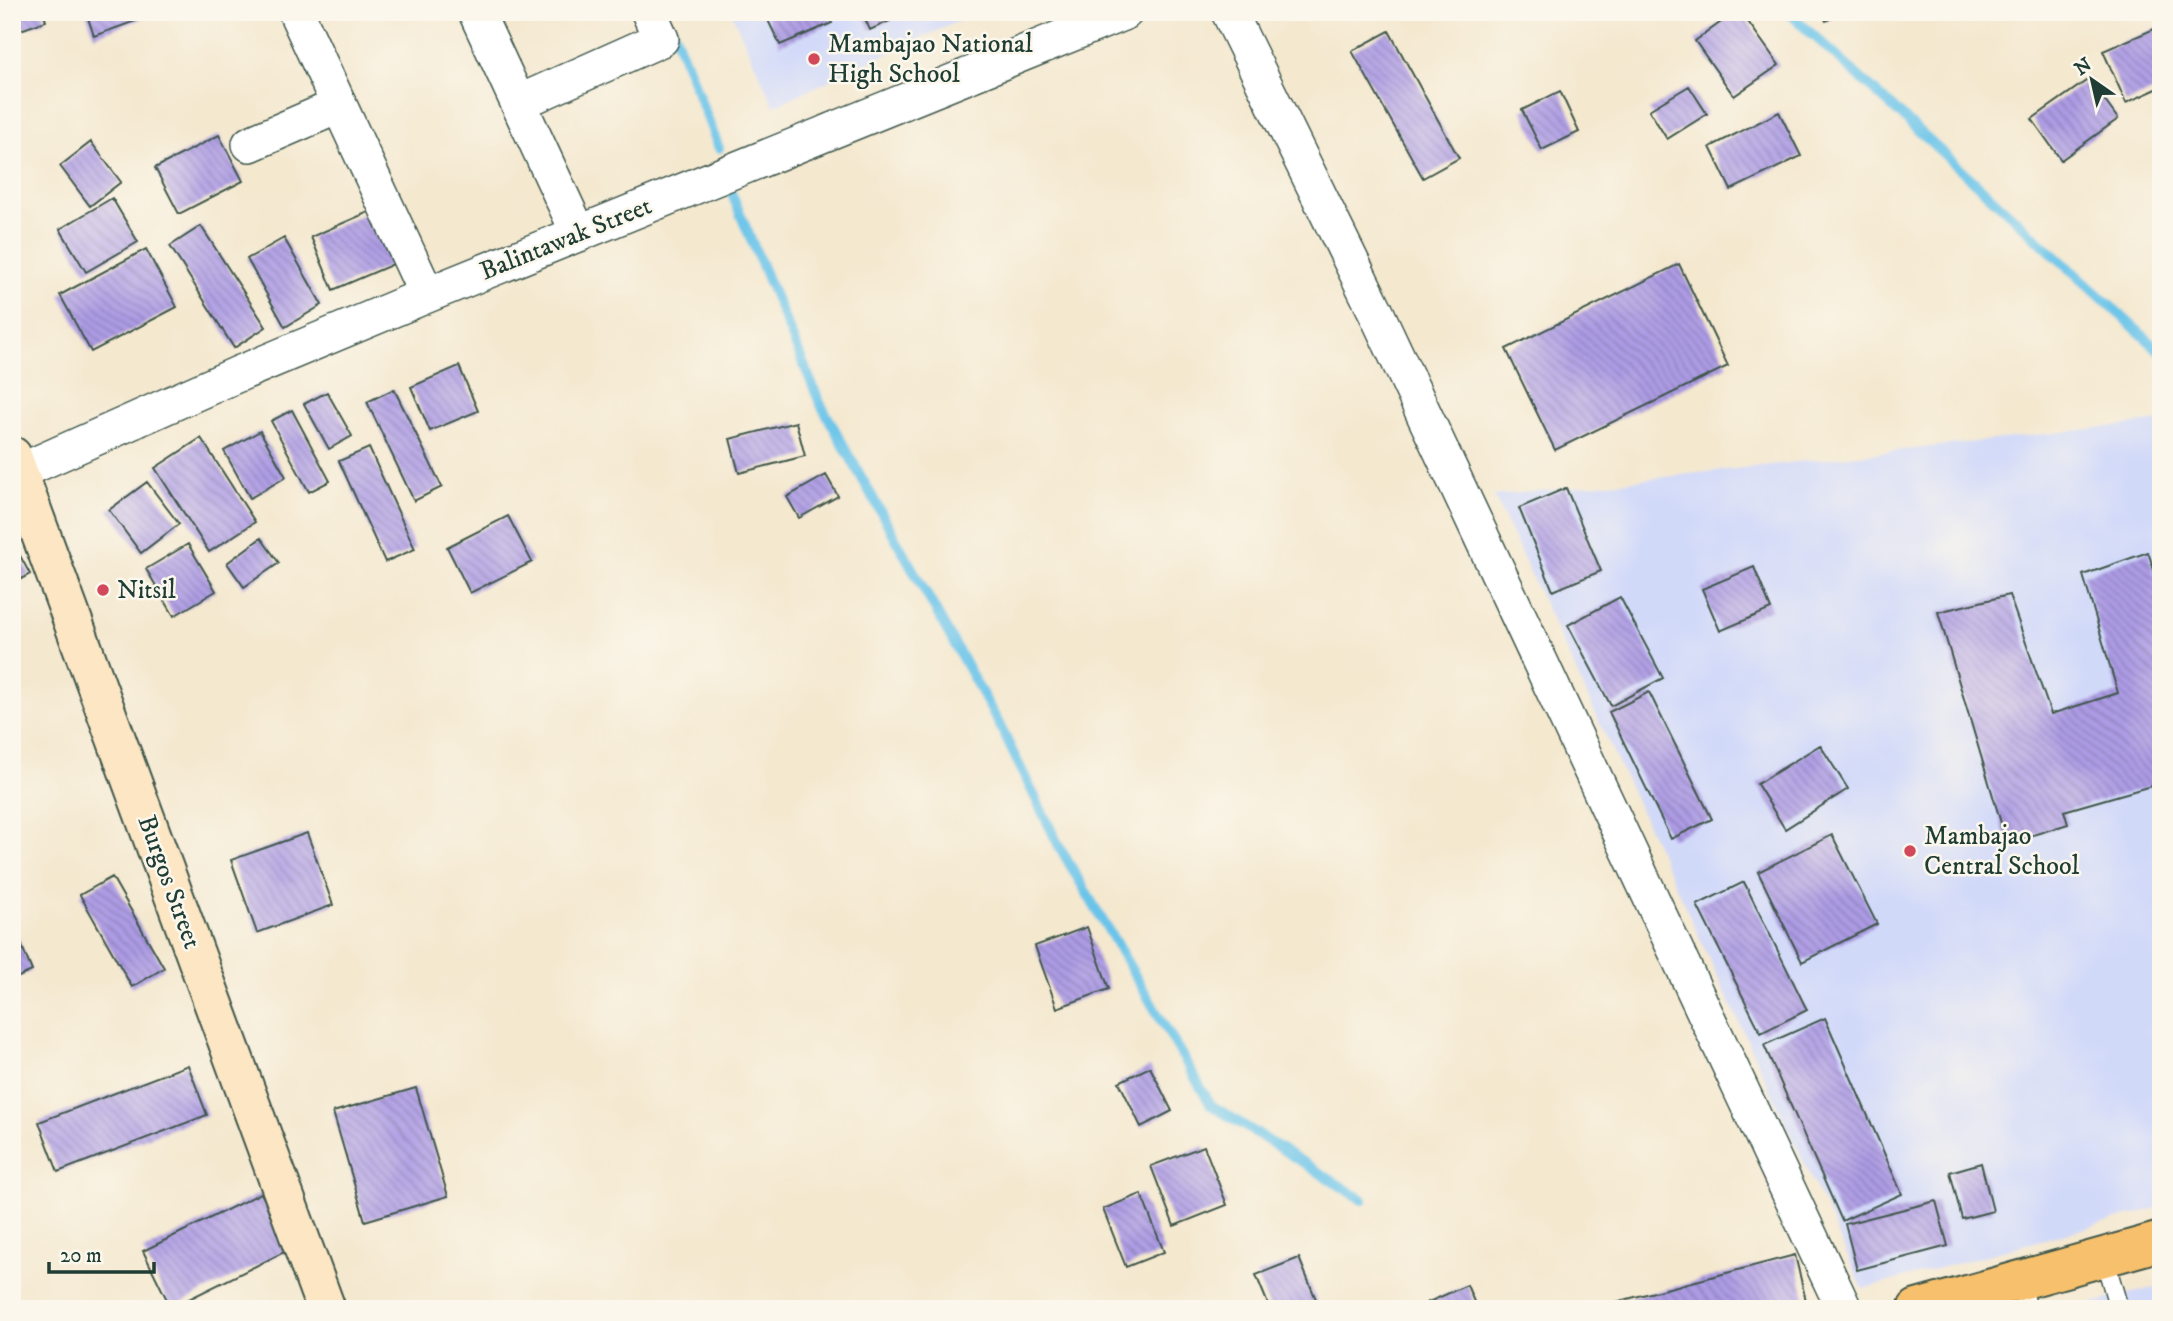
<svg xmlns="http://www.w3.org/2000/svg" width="2173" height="1321" font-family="'IM FELL DW Pica',serif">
<defs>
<pattern id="building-back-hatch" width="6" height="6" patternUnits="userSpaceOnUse" patternTransform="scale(1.75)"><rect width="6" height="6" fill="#ad9be5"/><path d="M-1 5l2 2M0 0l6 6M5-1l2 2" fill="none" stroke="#8c80ba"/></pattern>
</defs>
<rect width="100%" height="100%" fill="#fbf7ec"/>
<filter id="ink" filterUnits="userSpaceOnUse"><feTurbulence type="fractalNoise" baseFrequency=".0143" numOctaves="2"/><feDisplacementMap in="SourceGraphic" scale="14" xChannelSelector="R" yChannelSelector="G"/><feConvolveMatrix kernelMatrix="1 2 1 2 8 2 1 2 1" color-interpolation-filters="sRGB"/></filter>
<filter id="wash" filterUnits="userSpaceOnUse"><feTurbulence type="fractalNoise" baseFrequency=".00686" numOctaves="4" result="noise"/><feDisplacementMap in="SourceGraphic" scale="28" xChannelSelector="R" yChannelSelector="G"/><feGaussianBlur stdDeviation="1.57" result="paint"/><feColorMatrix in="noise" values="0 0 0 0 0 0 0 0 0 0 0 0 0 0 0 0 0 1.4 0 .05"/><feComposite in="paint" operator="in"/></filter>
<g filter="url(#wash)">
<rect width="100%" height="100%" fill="#f4e8cf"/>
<path fill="#d1d9f9" d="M731,12H978L774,106Z
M2161,421V1207L1863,1289L1494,496Z
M2161,1286V1309H2068Z"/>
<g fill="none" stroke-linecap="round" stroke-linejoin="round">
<path stroke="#6bc4e9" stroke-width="10" d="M1788,12L2161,352
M673,30L719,148
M731,192L820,403L999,724L1059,846L1211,1105L1363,1200"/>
</g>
<g id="blocks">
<path fill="url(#building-back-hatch)" d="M12,12H43L46,21L12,33Z
M86,12H139L141,19L94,36Z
M764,12H827L832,23L780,45Z
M862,12H909L870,30Z
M1735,12H1741L1779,65L1734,96L1695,41Z
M1821,12H1842L1826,21Z
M2161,26V87L2126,103L2103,51Z
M1389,31L1459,158L1423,178L1352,51Z
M2089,79L2118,119L2061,160L2032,119Z
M1689,86L1707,114L1667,139L1649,110Z
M1560,91L1579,132L1542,150L1522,110Z
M1779,112L1801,156L1731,190L1710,147Z
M219,135L243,181L179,214L155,168Z
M91,142L121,182L90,206L60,166Z
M112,198L138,242L86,272L60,229Z
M373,210L396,263L333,290L311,237Z
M201,226L266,327L234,348L170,246Z
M284,238L322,305L285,327L247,259Z
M146,249L177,307L91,352L60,295Z
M1679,264L1728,366L1555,450L1506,349Z
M459,366L478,411L430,431L411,387Z
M394,389L442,487L414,501L367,402Z
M327,392L352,436L329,449L304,404Z
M292,410L330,481L309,492L271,421Z
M796,422L805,456L739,473L730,439Z
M260,431L286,477L250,498L224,451Z
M201,438L255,522L209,552L155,468Z
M369,448L415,549L385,562L339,461Z
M826,475L838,496L799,518L787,497Z
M147,482L179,524L141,553L109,510Z
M1566,488L1601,571L1553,591L1519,508Z
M508,516L532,562L470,593L447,547Z
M261,538L279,563L244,587L227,563Z
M12,541L30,574L12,584Z
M188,544L216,591L174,616L146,569Z
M2148,552L2161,591V803L2151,786L2064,811L2068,824L2007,843L1938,612L2009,595L2051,714L2118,693L2083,575Z
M1754,567L1771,609L1720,631L1702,589Z
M1620,597L1663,678L1611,706L1568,625Z
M1649,692L1712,819L1671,839L1609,712Z
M1820,745L1848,789L1785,829L1757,784Z
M307,833L333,905L257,933L231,860Z
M1832,835L1877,924L1802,962L1758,872Z
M112,877L164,968L132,987L80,895Z
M1744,882L1807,1010L1761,1033L1697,905Z
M12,922L32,971L12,980Z
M1087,927L1109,989L1057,1008L1035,946Z
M1825,1018L1902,1194L1842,1221L1764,1045Z
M188,1065L207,1115L58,1172L39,1122Z
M1150,1067L1172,1111L1141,1127L1119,1082Z
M416,1088L448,1196L365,1221L333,1112Z
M1204,1146L1227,1205L1174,1226L1151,1166Z
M1981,1163L1993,1211L1962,1219L1950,1172Z
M261,1193L290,1249L171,1308L143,1251Z
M1141,1194L1164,1252L1126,1267L1103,1209Z
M1936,1201L1948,1246L1857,1270L1845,1224Z
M1795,1255L1808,1309H1593V1308Z
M1299,1258L1320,1309H1270L1256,1275Z
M1467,1285L1477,1309H1413Z"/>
</g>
</g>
<g filter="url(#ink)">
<use href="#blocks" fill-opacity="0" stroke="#3f574b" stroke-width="2"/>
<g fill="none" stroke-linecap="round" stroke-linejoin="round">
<g stroke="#3f574b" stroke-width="21">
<path id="lane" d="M2104,1257L2119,1309
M2019,1280L2028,1309"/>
</g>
<g stroke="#3f574b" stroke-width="38">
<path id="street" d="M296,12L427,295
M476,12L579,234
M1229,12L1375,310L1844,1309
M518,103L661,39L649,12
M250,144L338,106
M12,475L236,375L427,295L1125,12"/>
</g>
<g stroke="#3f574b" stroke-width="42">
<path id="secondary" d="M12,456L326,1309"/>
</g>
<g stroke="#3f574b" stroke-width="42">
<path id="primary" d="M1917,1309L2161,1241"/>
</g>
<path stroke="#3f574b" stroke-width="4.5" stroke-dasharray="5 5" stroke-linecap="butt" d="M2157,1206L2155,1199L2161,1198"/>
<use href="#lane" stroke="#fff" stroke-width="18"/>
<use href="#street" stroke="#fff" stroke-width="35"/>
<use href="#secondary" stroke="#fce6c4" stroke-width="38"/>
<use href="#primary" stroke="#f7c06c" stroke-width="38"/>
</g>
</g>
<g fill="#d1495b" stroke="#fbf7ec" stroke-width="2.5">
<circle cx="814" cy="59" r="7"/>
<circle cx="103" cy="590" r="7"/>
<circle cx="1910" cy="851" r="7"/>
</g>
<g text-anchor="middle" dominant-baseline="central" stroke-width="5" stroke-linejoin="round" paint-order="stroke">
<g font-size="26" fill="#1f3d34" stroke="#fbf7ec" text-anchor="start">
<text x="828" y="44">Mambajao National<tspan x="828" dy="30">High School</tspan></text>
<text x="117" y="590">Nitsil</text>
<text x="1924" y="836">Mambajao<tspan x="1924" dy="30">Central School</tspan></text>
</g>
<g font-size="26" fill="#1f3d34" stroke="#fbf7ec">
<text transform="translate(566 239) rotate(-22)">Balintawak Street</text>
<text transform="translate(169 882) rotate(70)">Burgos Street</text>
</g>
</g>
<rect width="2173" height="1321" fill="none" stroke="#fbf7ec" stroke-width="42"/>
<g transform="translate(2092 80) rotate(326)" stroke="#fbf7ec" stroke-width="5" paint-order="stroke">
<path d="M0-5L12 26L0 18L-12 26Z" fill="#1f3d34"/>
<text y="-10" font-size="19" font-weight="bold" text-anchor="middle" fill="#1f3d34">N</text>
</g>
<path d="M49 1262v10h105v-10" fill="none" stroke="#1f3d34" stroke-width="3.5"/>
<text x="60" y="1262" font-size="21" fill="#1f3d34" stroke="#fbf7ec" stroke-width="5" paint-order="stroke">20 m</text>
</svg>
